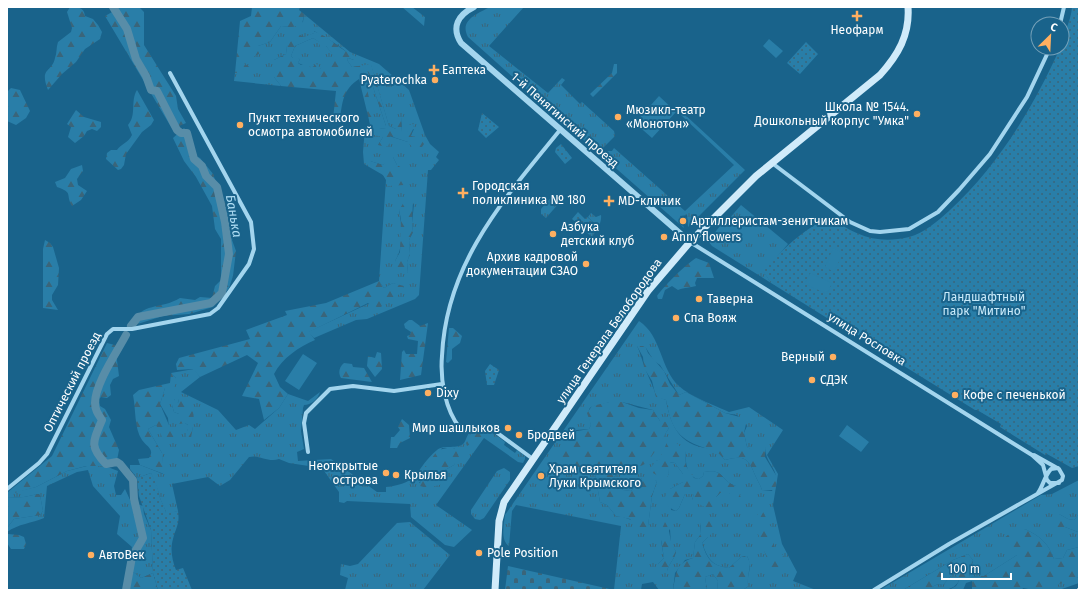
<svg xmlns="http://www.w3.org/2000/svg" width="1086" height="597" font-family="'Fira Sans',sans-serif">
<defs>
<pattern id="grass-tufts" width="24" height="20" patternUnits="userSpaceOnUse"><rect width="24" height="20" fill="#297ea8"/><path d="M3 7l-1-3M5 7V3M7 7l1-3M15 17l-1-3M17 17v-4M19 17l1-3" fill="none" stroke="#3a657a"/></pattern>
<pattern id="forest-firs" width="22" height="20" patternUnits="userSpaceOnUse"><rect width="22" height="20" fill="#297ea8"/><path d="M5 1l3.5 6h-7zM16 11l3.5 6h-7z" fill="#3a657a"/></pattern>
<pattern id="cemetery-stones" width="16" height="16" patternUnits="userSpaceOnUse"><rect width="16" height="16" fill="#297ea8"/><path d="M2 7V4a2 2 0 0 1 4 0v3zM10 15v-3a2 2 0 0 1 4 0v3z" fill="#3a657a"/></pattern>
<pattern id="park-dots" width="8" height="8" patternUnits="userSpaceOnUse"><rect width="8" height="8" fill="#297ea8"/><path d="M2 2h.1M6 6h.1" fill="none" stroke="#3a657a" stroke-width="1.8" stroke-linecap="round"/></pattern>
</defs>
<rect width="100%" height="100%" fill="#19638b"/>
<path fill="url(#grass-tufts)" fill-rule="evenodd" d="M402,7H412L425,17L424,26Z
M490,7H524L489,46L548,93L562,78L565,80L561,85L580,104L582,102L614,131L615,136L598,153L468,37C459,20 477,14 490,7Z
M304,14L350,52L379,64L409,90L425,135L430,144L439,152L436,157L439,160L431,170H428L419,295L415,299L367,319L356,320L314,338L308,332L404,287L393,283L384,288L379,281L386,180L383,175L364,164L363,152L365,127L370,124L363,71L368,72L386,126V129L379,128L383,137L378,145L389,136L408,142L414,129L407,132H402L401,117L396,118V129L389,126L371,65L352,67L347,60L348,58L354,60C344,47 328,39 314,31V33L287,46L286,54L274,60V77L281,86L234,81L235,73H244L247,67L241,62L258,46L270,42L281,26L291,27L303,22ZM393,157L397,165L387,179L384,173L370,161L383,165ZM414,204L412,223L413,232L409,240L410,254L407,262L408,273L395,261C404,247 402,226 399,210Z
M313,38L326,46L337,59L320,69L311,68L298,63L300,59L293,58L291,56L295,46Z
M683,113L745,170L688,227L687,215L680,216L684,228L602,156L606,151H612L614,148L685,211L734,165L681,115Z
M553,195H559L560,202L546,218L541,214V209Z
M741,205L788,244L764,272L771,283L712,246L708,241L725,220H728Z
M591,213L596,217L601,215C602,224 596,230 592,237L585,231L593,222L588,217Z
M639,321C662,336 660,369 679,386C689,396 716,406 729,412L749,407L783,430L767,455L778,474L773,505L782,544L797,572L793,581L816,590H743L747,587C747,575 753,567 747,556L741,557L729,568C712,566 708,559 702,543L708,537L700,524L701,534L695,542L693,558L685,560L675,573L673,590H659L653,582L642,584L641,590H614L621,526L516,505L512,511L509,546C500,540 504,524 505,515ZM637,346L646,348L654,361L660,365L679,395L686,392L725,413L737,415L747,426L744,433L747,447L753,451L765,446C765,468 784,468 772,491L762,490C760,484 757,480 755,475C748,457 744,455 725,460L715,449C682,448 671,429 666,400L656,396C653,385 649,379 645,368C642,361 641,354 637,346ZM609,402H622L653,410L660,421L669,428L653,452L639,466C628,465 619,470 613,479L623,490L631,491L642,478L657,481L652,496L648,526L623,517L616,516L607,505L600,502L595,474L589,470L567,466L564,459L576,430L589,429L591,425C585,401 591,409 609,402ZM685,451C686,462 686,477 699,479L703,476L704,472C725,468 719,480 736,486L733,495L729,493H720L716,497L692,500L694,494H685L679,508L676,511L671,510L670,489L683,482V474L675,463L669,462L668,476L656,461ZM670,529L671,545L676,551C675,559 669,563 667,571L658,564L664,558L661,541Z
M194,369L200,377L181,392L218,410L236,430L249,425L255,429L279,408L288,394L308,401L320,392C318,399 311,405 304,405L303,408L301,431L304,449L297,452L298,461L331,459L377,492H386V487C422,483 414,469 437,450C444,444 458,450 464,443C466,440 467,435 470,432C488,429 491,431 505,442L504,445L515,453L517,450L525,456V459L523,463L518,462L484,438L436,505L472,530L454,547L445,545L411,517L410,504L347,501L344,503L339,502V492L322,468L289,463L279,459C268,463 259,454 249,457L230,480L220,486L208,477L172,484L178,511L166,514C165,507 162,504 160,498C158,489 155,482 151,473L137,478L130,469V465H140L163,474L162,453L148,429L156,425L169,428L168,418L160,404L165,388L176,378L171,373ZM175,399V402L178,403L179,399C192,406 195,417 192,432L187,431L189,426L180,419L179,414L174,412L172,405ZM442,448H454L458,455L454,465L445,470L444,479L436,485L419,483Z
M95,464L105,466L118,471L114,486L116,495H121L125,489L131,502L143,506L144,514L151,530L153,573L141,578L128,568L132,547L117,534L120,516L93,486L88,470L77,472L47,486L44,518C32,523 18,524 7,532V528L14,519L40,515L43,511L40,495L38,494L24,497L7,498V493L8,492L7,494L36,487L67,471Z
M504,468L510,472V480L484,518L480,520L475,519L471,514V510L497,471Z
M1079,480V514L1074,520L1068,519L1059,514L1065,527L1078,532L1079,547L1067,550L1063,558L1054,559C1049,544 1040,536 1025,529L1017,555L984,576L969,577L973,560L968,554L953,560L903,590H880L1041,495L1052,494Z
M410,522L450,555L423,590H345L348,578L340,575L341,564L350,566L358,564L397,523Z
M954,572L959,581C953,591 942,591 932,589V587L938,584L943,585Z
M713,574L718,581L717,590H707L705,577Z
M1079,577V583L1059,590H1022Z"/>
<path fill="url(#forest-firs)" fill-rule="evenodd" d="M70,7C78,7 84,7 85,16L93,19L98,25L102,32L100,39L85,49L76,62L62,74L48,90C39,67 52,73 55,58C57,53 56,48 58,42L71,32L72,28L67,12Z
M116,7H139L144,12V45L176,96L178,109L186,123L175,128L174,132L105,16L114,11Z
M252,7H300L299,10L304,14L302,25L291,27L281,26L270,42L258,46L259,54L242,62L251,68L252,74L235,73L240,21L251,16Z
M313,31C330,36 340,51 357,57L358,61L348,58L347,60L352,67L371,64L389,126L396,129V117H401L402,132H407L409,125L414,124L411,136C418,137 420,138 424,144L422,147H412L408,142L390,136L391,142L386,147L378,145L383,137L374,135L369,130L379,128L386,129V126L368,72H363L374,119L370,124L359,79C343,89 342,103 340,119H333L336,91L281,86L274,77L267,74V69L274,67V60L286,54L287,46L297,33L304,37L314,33ZM313,38L319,42L320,47L326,46L336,59L329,61L320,69L317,64L311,68L308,63L301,65L298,63L300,59L296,57L293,58L291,56L295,46Z
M614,64H617V73L593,97L590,94L612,73Z
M11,88L20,90L30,111L26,118L16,125L7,121V92Z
M137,90L154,120L151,125L142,132L126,154L124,165L121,169L118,170L106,159L107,153L111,150H117C121,144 128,143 132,135L128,125C137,115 130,101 137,90Z
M76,110L84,117L101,122V127L97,131L92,129L87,131L84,136L75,143L68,137L71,127L67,124Z
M184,128L190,135L194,155L200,158L214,175V177L232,219L234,235L232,240L236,251L233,276L229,288L213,307L189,314L163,316L131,326C141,301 161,310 180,298L195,300L200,297L212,298L215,286L221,280V239L215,229L212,206L196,177L184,161L173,138Z
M389,157H393L397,165L409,172L404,185L388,186C386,173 378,170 367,165L370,161L383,165Z
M82,165L83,171L77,179L78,185L87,191L81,200L72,206C65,194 74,193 57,187L55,182L65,178L71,169Z
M413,200L412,223L413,232L409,240L410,254L407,262L408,273L399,269L396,265L395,261L400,252L401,219L399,210L404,202Z
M45,240L50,243L53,247L59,268L58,285L52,295V300L58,310L43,308V249Z
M696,258L709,263L714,278H697L695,283L696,286C690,288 685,287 678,290L672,286L665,290L662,299H658L657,296C665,285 685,265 696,258Z
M379,281L384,288L393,283L404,286L397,297L379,308L368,303L309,332L315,340C299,347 282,358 274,374L280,387L288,394L279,408L264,420L259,399L242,396L258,363L247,355L200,377L193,369L177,370L176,364L179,358L250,339L246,330L287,315L285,311L326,303Z
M409,320H412L420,326L428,323L421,375L400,380L402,352L404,350L406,354H417L418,341L408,339L407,336L410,335L411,332L405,328L404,324Z
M449,328H453L462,336L460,343L452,349V359L448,363L446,362Z
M107,343L115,345L119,376L113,379L110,385L111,395L107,398L101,397L99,399L100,406L105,409L111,420L109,427L119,450L117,460L105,466H86L67,471L36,487L7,495L8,492L52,456Z
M637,346H643L646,348L648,353L664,371L670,384L679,395L686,392L725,413L747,419L744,433L747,447L753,450L765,445V457L777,477L775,490H762C760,484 757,480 755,475C748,457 744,455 725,460C715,448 715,452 702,447C676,438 671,426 666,400L656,397L652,381L644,368L643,357Z
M377,352L381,353L382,369L375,377L367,366L368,356L375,358Z
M344,363L352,364L353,367L364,368L372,382L341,378C338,373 339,367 344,363Z
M171,373L176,378L175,386L171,389L165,388L160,404L174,437L165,442L156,425L148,429L162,453L164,474L140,465L138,459L149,458C155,449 147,447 142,440C134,428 136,409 133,395L139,390L170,383Z
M180,396L188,398L187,404L193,409L194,421L191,438H186L188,425L185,423L179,424V414L174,412L172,405L170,403L169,398L171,397L178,403Z
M609,402H622L639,408L653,410L660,421L666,422L669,428C663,437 653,457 646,463C637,471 624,461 613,479L623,490L631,491L642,478H650L657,481L652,496L648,526L640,530L630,519L616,516L607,505L600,502L595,474L589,470L567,466L558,453L563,441L572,432L589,429L591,425L587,413L592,406Z
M402,419L409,425L410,438L400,443L397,448H390L391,437H394L400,430L398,427Z
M484,431L490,434L489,436H484L467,446L466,443L469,435Z
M671,438L685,451L686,466L694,478L699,479L703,476L704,472C725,468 719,480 736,486L742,500L738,503L729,493H720L716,497L718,501L717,506L708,509L692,500L694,494H685L679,508L676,511C668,508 667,504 665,497L670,489L683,482V474L675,463L670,462L668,476L665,480L653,473L650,469L656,461L660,459L667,442Z
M452,447L456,450L459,457L454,465L445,470L443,484L427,488L420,486L421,472L438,450Z
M38,494L40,495L43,511L40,515L14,519L7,528V498L24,497Z
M762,510L771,527L775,550L783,555L784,559L781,563L782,575L773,571L770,567L757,531L758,512Z
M1059,514L1068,519L1074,520L1079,514V535L1078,532L1065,527L1058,530L1052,518Z
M713,517L721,524L702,543C707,559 712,566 729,568L741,557L747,556L750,563L747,587L743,590H717L718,581L713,574L705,577L707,590H673C676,575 675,563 693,558L695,542L701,534L700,518Z
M665,522C672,532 668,542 676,551C675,559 669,563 667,571L659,573L658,564L664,558L660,533Z
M1025,529C1040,536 1049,544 1054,559L1063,558L1067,550L1079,547V577C1060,583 1044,593 1023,588L1022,590H972V581L966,583L963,590H949L956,586L959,581L954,572L943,585L938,584L932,587V590H903L953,560L968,554L973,560L969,577L984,576L1017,555L1008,550L1003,539L1009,534L1016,540Z
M8,534L19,535L24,537L26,544L24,549H11L7,543Z
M128,568L141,578L153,573L158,590H123Z"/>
<path fill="url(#cemetery-stones)" d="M508,566L614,590H505Z"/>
<path fill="url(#park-dots)" d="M1072,7H1079V466L1072,468L1047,454L1045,455L1000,427L1001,424L977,410H975L870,345L871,343L845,327L843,328L771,283L763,271C786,246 799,233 829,217C855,235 877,245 909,237C924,233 938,221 949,211C998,166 1033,108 1060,48H1062C1062,35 1071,22 1072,7Z
M806,42L818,54L800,74L787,63Z
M482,113L499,127L486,138L478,130Z
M561,144L572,158L565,164L555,152L556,148Z
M578,212L585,219L587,217L592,221L585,230L572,219Z
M490,364L499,370L494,385H487L485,371Z
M151,473C156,482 158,488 160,498C162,503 165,507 166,513L178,511C180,524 176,527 173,539C170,549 172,560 176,570L183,568L192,590H158L153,573L151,530L139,496L137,478Z"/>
<path fill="#297ea8" d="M769,39L783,51L776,58L763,46Z
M659,96L676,112L652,138L635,123Z
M833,248L843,253L834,272L825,267Z
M810,273L832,283L827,294L805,284Z
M303,354L317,363L299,390L285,381Z
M847,425L869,442L861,452L839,436Z"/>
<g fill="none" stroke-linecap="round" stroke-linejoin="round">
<path stroke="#588da8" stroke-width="8" d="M113,7L127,29L136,59L146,76L151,90L157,91L177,130L181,133H187L194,159L202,166L206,176L217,187L225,222L229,254L222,293L211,303L138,317L131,326
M126,335C117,352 95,384 95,403C95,410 98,414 102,420C93,442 89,446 106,464L117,462L120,464L133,480L134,499L143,538L132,557L126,590"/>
<path stroke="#a3d5ee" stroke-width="4" d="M1060,24L1064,7
M772,163L850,222L870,231L880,232L909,229L938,212L959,190L990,154L1027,97L1050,48
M690,242L1032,455L1043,465L1047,480L1050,483H1059
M308,452L304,423L306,413L330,389L353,386L394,391L442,384
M533,459L492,429C482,426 468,433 460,428C445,410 440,379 442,356C446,263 504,199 560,130
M7,489L39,463L47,454L107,334L113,329H132L210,314L218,308L249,264L254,249L251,222L170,73
M1038,493C1043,486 1045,475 1051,469L1058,468
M874,590L949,544L1062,480L1063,476L1059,469L1034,455"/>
<path stroke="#a3d5ee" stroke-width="6" d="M474,7C458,15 451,27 461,43L690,242"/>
<path stroke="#d0ebfa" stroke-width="7" d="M495,590L499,521L504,502L648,291L690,242L756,176L880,75C898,55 910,35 908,7"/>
<g stroke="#fff" stroke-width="3">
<path id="rail" d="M1078,590L1079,589"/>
</g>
<use href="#rail" stroke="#19638b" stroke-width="1.5" stroke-dasharray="4.5" stroke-linecap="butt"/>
</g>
<g fill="#ffaf60" stroke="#19638b" stroke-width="1.5">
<path d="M855 10h4v4h4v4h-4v4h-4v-4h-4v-4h4z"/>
<path d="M432 64h4v4h4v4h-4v4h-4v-4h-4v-4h4z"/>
<circle cx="435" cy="80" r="4"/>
<circle cx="917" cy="114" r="4"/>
<circle cx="618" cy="117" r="4"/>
<circle cx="240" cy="125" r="4"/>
<path d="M461 187h4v4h4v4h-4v4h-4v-4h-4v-4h4z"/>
<path d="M607 195h4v4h4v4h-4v4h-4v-4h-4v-4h4z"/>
<circle cx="683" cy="221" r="4"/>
<circle cx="553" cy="234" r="4"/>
<circle cx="664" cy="237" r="4"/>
<circle cx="586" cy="264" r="4"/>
<circle cx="699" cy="299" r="4"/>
<circle cx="676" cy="318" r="4"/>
<circle cx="833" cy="357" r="4"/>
<circle cx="812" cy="380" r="4"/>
<circle cx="428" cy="393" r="4"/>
<circle cx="955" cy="395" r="4"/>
<circle cx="508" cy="428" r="4"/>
<circle cx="519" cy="435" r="4"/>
<circle cx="386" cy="473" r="4"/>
<circle cx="396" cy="475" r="4"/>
<circle cx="541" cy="476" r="4"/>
<circle cx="479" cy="553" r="4"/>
<circle cx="91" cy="555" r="4"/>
</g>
<g text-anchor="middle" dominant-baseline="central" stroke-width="4" stroke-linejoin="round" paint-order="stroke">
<g font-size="12" fill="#fff" stroke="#19638b" text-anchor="start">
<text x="857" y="30" text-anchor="middle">Неофарм</text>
<text x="442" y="70">Еаптека</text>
<text x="427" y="80" text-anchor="end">Pyaterochka</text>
<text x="909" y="107" text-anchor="end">Школа № 1544.<tspan x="909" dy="14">Дошкольный корпус "Умка"</tspan></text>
<text x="626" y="110">Мюзикл-театр<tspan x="626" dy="14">«Монотон»</tspan></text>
<text x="248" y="118">Пункт технического<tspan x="248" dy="14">осмотра автомобилей</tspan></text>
<text x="472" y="186">Городская<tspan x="472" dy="14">поликлиника № 180</tspan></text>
<text x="618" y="201">MD-клиник</text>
<text x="691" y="221">Артиллеристам-зенитчикам</text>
<text x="561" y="227">Азбука<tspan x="561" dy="14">детский клуб</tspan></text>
<text x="672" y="237">Anny flowers</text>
<text x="578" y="257" text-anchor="end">Архив кадровой<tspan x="578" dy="14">документации СЗАО</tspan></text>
<text x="707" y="299">Таверна</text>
<text x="684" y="318">Спа Вояж</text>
<text x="825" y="357" text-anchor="end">Верный</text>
<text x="820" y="380">СДЭК</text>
<text x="436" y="393">Dixy</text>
<text x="963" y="395">Кофе с печенькой</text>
<text x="500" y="428" text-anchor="end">Мир шашлыков</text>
<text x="527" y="435">Бродвей</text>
<text x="378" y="466" text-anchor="end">Неоткрытые<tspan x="378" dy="14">острова</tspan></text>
<text x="549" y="469">Храм святителя<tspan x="549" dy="14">Луки Крымского</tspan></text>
<text x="404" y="475">Крылья</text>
<text x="487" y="553">Pole Position</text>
<text x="99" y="555">АвтоВек</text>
</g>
<g font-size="12" fill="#fff" stroke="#19638b">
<text transform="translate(565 120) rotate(41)">1-й Пенягинский проезд</text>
<text transform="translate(609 331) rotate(-55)">улица Генерала Белобородова</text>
<text transform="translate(867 339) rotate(32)">улица Рословка</text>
<text transform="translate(72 382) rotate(-63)">Оптический проезд</text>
</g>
<g font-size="12" fill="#c9eafa" stroke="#19638b">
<text x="984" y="297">Ландшафтный<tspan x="984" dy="14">парк "Митино"</tspan></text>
</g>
<g font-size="13" font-style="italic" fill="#afdef5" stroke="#19638b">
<text transform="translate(234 216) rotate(80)">Банька</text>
</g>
</g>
<rect width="1086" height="597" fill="none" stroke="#ffffff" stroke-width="16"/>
<g transform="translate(1050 36) rotate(24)"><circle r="19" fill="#19638b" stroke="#75a1b9"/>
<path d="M0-3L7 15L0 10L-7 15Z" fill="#ffaf60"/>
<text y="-6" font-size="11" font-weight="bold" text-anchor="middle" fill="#ffffff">С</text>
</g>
<path d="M942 573v6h69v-6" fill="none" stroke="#ffffff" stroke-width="2"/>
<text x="948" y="573" font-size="12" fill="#ffffff" stroke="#19638b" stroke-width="3" paint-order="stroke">100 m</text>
</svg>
